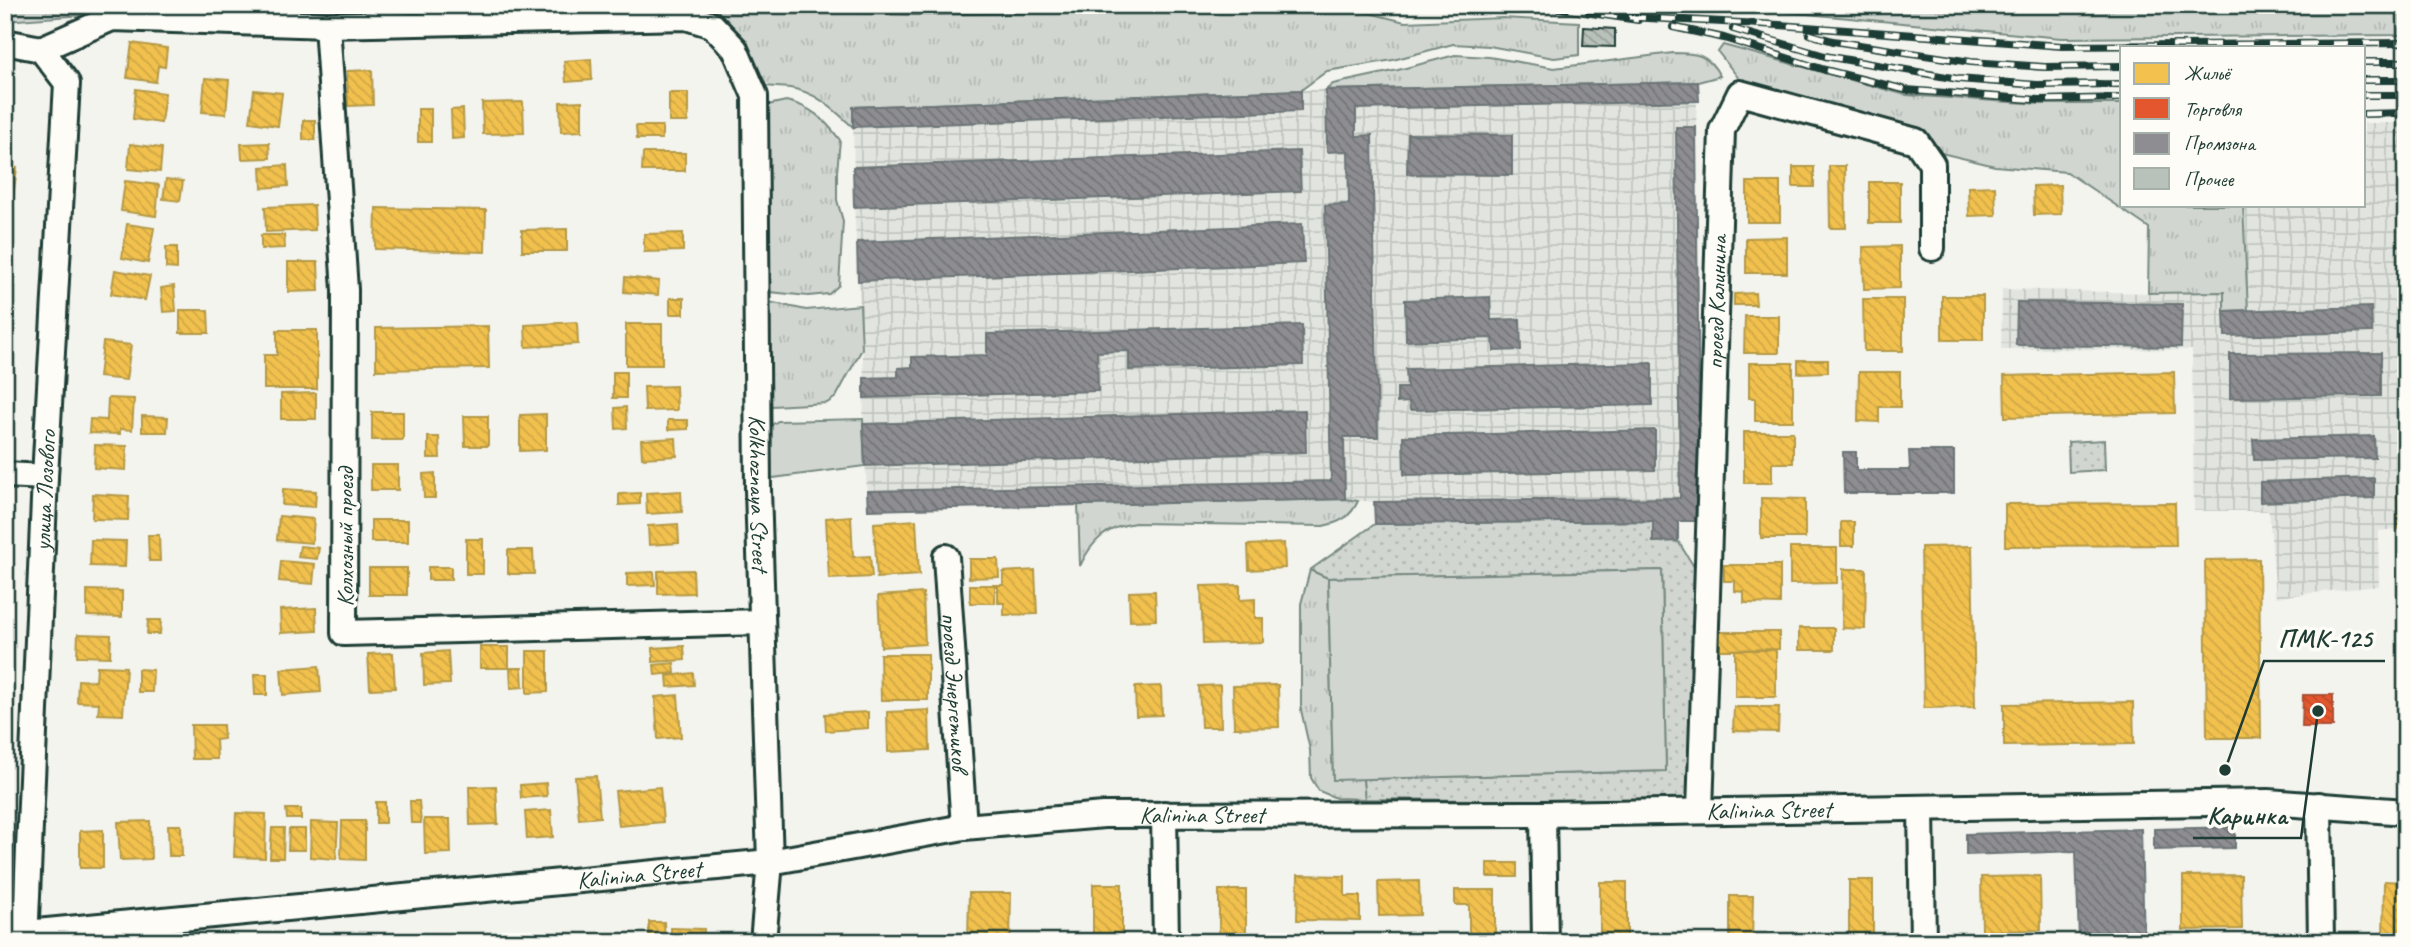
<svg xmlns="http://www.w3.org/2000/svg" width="2411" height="947" font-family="Caveat,sans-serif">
<defs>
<pattern id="industrial-grid" width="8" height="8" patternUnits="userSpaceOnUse" patternTransform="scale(1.75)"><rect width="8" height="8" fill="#e2e5df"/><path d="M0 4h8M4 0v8" fill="none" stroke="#c1c5c0"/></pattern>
<pattern id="grass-tufts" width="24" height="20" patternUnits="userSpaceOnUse" patternTransform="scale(1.75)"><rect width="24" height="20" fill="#d1d6d1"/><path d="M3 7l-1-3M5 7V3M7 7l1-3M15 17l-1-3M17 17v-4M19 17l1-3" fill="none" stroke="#b3b9b4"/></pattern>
<pattern id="park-dots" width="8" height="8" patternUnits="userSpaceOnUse" patternTransform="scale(1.75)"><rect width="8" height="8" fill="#d1d6d1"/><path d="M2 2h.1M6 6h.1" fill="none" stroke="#b3b9b4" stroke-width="1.8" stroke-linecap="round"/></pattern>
<pattern id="homes-back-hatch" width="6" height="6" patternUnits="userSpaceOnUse" patternTransform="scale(1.75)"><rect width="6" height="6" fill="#f2c14e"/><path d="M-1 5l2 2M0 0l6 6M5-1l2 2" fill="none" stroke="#cfa745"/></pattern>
<pattern id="shops-back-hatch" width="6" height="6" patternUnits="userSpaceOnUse" patternTransform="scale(1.75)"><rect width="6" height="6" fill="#e4572e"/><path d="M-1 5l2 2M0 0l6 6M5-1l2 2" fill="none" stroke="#b84928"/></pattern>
<pattern id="industry-back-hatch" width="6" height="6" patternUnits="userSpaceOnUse" patternTransform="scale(1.75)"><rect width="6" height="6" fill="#8d8d92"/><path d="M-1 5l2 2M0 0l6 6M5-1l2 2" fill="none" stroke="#737478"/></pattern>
<pattern id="building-back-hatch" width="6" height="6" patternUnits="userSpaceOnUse" patternTransform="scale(1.75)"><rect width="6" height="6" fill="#b9c1bb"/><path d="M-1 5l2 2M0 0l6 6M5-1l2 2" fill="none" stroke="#969e99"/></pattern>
</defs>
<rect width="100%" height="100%" fill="#f4f4ef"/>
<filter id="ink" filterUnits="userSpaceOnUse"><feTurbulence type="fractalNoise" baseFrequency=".0143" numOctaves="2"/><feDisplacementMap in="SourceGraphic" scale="14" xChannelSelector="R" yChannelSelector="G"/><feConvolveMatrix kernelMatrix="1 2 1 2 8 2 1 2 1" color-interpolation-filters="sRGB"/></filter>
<g filter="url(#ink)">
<path fill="url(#industrial-grid)" d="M1698,82L1696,127L1700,521H1678V541L1653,542L1652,521L1375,524L1374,502L1345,499L868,510L863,424L864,378L854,207L853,107L1301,90Z
M2364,123H2406V528L2378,531L2379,586L2276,597L2269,511H2194L2192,350L2001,349L2002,289L2148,293L2224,292L2248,310L2243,205H2364Z"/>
<path fill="url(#grass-tufts)" stroke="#788a82" stroke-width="2" d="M5,5H159L307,14H98L5,21Z
M1712,5H2406V35L2061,38Z
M719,8L915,15L1113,11L1357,10L1405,22L1503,18L1579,22V55L1554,58L1489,46L1453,44L1393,60L1327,71L1301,90L853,107V127C834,110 817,92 790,88C778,86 768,88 756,84L719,18Z
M1723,45L1906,95L2041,104H2122V205H2243L2248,310L2224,311V292L2148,293L2149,228L2067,172L1995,166L1908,145L1748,90L1718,52Z
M1673,53C1697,53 1708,54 1720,76L1698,82L1326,90L1333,84L1398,70L1455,55L1489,57L1554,68Z
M786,101C811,106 825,120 840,140L837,172V200L843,221L839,285L829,294L808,296L770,292L766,285L761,115L768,105Z
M769,302L806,310L860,305L862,349L836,397L827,403L772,406L766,397Z
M1345,499L1358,501C1351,517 1339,523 1323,526L1135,523C1107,527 1092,540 1080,566L1078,505Z
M1310,570L1328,578L1333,779H1363L1365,799L1336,798L1319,791L1311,778L1310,750L1301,710V604Z"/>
<path fill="url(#park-dots)" stroke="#788a82" stroke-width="2" d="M2104,440L2105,470L2069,472L2068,442Z
M1653,521V542L1678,541L1696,570L1695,802L1365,799L1363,779L1666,771L1662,570L1328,578L1310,570L1375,524Z"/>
<path fill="#d1d6d1" stroke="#788a82" stroke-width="2" d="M863,419L865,466L765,479L764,430L778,421Z
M1662,570L1666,771L1333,780L1328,578Z"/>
<path fill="url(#homes-back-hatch)" stroke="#b39946" stroke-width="2" d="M132,43L167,48L165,67L158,66L156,82L127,78Z
M591,59L592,80L566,82L564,61Z
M372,70L373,105L348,106L347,71Z
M205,78L229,80L226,114L202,112Z
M136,89L165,93L161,123L133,119Z
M254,90L282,93L278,126L250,122Z
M669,93H688V122H669Z
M582,101V131L561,132L560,102Z
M523,102L524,133L483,134L482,103Z
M418,109H431V142H418Z
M463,109L464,138L452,139L451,110Z
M303,120H315V140H303Z
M636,126H662V139H637Z
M269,143L270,158L242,159L241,144Z
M130,144L162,148L160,172L128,169Z
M643,153H685V171H642Z
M287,165L288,186L262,188L261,167Z
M1829,166H1845L1846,228H1830Z
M5,167L17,168L13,197L5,196Z
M1793,167H1814V187H1793Z
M166,179L183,181L180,201L163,199Z
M125,181L159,185L156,216L121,211Z
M1747,182H1780V222H1747Z
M1869,182H1900V223H1869Z
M2060,185L2061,214L2034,215L2033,186Z
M1995,186L1996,215L1969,216L1968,187Z
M314,205L315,230L266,232L265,207Z
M376,208L486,210L485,252L375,249Z
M127,224L154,228L148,263L122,258Z
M567,229V251H522V230Z
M683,233V251L644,252V234Z
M261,235H284L285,248L261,249Z
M1787,237V273H1746V238Z
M1900,246V288L1864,289L1863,247Z
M166,247H177V269L166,268Z
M5,251H9L8,276H5Z
M288,262H318L319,291L288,292Z
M115,270L150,276L145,300L111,294Z
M625,277L659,281L658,295L624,292Z
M174,286L176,311L163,312L161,288Z
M1755,293L1756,305H1734V294Z
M1942,296H1983V340H1942Z
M670,298H684V314H670Z
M1863,299H1903V351H1864Z
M180,310H208L209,333H180Z
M1745,316H1779V353H1744Z
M577,322L578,344L526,347L525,325Z
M626,324H662V365H626Z
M488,326L489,368L376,370V328Z
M277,330H317V389H264V355H277Z
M103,342L131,345L126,380L99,377Z
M1798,360H1828V372L1798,373Z
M1749,363H1793V421H1755V398H1749Z
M613,372H626V398H613Z
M1859,372H1900V407H1879V422L1858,421Z
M2174,372L2175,413L2005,417L2004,376Z
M676,386L677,410L645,411L644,387Z
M316,393V419H281V394Z
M108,398L134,399L132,430L120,429V434L89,433L90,419L107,420Z
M626,407L627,428L616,429L615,408Z
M372,412H403V440H372Z
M546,414V450L520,451V415Z
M142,416L168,417L167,432H142Z
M464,416H488V446H465Z
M668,420H688V429L668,430Z
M2406,431V529H2398L2396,432Z
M1744,432H1793V463H1772V483H1744Z
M428,437H439L440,458H428Z
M676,438L677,456L642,458L641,440Z
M95,445L127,446L126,470L94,468Z
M371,465H398V490H371Z
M435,473V498H424L423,474Z
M283,489L316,491L315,507L282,505Z
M681,491L682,512L647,514L646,493Z
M640,493V504L619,505V494Z
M93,494L129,496L128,520L92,519Z
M1761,498L1805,499V538H1761Z
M2175,503L2176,545L2005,546V504Z
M279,516L314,519L312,543L277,540Z
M851,516L853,557L870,556L872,577L829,579L826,518Z
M371,520H408V542H371Z
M916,520L919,575L877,578L874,523Z
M1841,522H1854V546H1841Z
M678,524L679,543L649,545L648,526Z
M148,535H159L160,561H149Z
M466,539H483V574H466Z
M91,540L126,541L125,567L90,566Z
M1284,543L1285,568L1249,570L1248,545Z
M300,546L319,548L317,559L298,557Z
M1972,546L1975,707L1924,708L1921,547Z
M1790,548H1837V583L1790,584Z
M508,550H533L534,574H508Z
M969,559H998L999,577L969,578Z
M2259,559L2261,738H2207L2205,560Z
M281,561L315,564L313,584L279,581Z
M1724,565H1780V604L1744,603V592L1735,591V581H1724Z
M428,567H451V580H428Z
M369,568H407V595H369Z
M1843,569H1866L1865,629L1842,628Z
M693,570L694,593L658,594V571Z
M1035,570L1037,614L1004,615V603H998V585H1003V572Z
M654,572L655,585L627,586V573Z
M970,585H995V603H970Z
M1240,585V600L1255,599V618H1263V642L1203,644L1201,586Z
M87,590L122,591V617L87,616Z
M1155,591L1156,620L1130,621L1129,592Z
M923,593L925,644L881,647L878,596Z
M316,608L317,631L281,633L280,610Z
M148,620H161L160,634H147Z
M1799,628H1834V650H1799Z
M1720,632H1779V649L1720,650Z
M78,634L111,635L110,657L77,656Z
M684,646L685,660L653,662V648Z
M480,647H509V668H480Z
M1735,650H1776V697H1735Z
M448,651L450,684L424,685L423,653Z
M527,651H548V692L527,693Z
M393,653L395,688L370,689L368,654Z
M880,654H928V700H881Z
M674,663L675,673L655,675L654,665Z
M97,666L126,667L123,715L98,714L99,703L77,702L78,680L96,681Z
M319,666L321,692L283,695L281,669Z
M510,668H522L523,687L511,688Z
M138,669L153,670L152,692H138Z
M693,673L694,685L668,687L667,676Z
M254,674H267V695H255Z
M1220,685L1221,727H1201L1199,686Z
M1278,685L1279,727L1234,728L1233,686Z
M1161,686L1162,715L1136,716L1135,687Z
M678,695L681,737L658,739L655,697Z
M2133,702L2134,744L2004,746V704Z
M1734,707H1779L1778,732L1733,731Z
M929,710L930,750L888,752L887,712Z
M868,712V728L826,731L825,714Z
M191,725H223L224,739L216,740L217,759H192Z
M596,776L600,817L579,819L575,777Z
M546,783L547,796L521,798L520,785Z
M496,786L498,824L470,825L469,787Z
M660,787L663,822L619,826L615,791Z
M410,801H419L421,823H411Z
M376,802H385V823H376Z
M286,809H301V819H287Z
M551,810L553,837L527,839L525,812Z
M236,813L266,814L265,858L234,857Z
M424,819H450L451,853L425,854Z
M150,821L151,859L120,860L118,822Z
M342,821H365V860L341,859Z
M311,822L338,823L336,859L310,857Z
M168,825H181L182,856H169Z
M272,828H284L283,858H270Z
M289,829H305V850H288Z
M103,830V868H80V831Z
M1487,863H1517V877H1487Z
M1298,875L1345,876V896H1360V921L1297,920Z
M2241,875L2242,929L2183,930V876Z
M2040,876L2041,930L1982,931L1981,877Z
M1849,880H1873V942H1849Z
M1419,881L1420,915L1379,916L1378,882Z
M2384,881L2406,882V942H2383Z
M1600,882H1627V942H1600Z
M1093,884H1122V942H1093Z
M1219,890H1246V942H1219Z
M1455,890H1495V942H1469V905H1455Z
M969,893H1011L1010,942H968Z
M1730,896H1753L1752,942H1730Z
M649,922H664L665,942H649Z
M671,928L704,929L703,942H671Z
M611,938L612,942H588L587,939Z"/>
<path fill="url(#shops-back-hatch)" stroke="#a94f30" stroke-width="2" d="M2303,695H2333V727H2302Z"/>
<path fill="url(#industry-back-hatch)" stroke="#6c7576" stroke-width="2" d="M1698,82L1699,101L1356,109V136L1372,135L1378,437H1344L1345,499L868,510L867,491L1331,481L1325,205L1349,204L1348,151L1327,152L1326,90Z
M1301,90V111L853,127V107Z
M1676,127H1696L1700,521H1678V541L1653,542V521L1375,524L1374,502L1680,498Z
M1408,134L1512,135V175L1407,174Z
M1299,151L1301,191L854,207L853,167Z
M1302,224L1304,263L858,281L857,242Z
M1490,297L1491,320L1520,319L1521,350L1494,351L1493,338L1406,341L1405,300Z
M2017,302L2182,304L2181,347L2016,345Z
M2371,307L2372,332L2225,336L2224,311Z
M1302,325L1303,365L1129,370V351L1097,352L1098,391L864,398V378L898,377V368L912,367V357L987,355V334Z
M2381,353V396L2230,398V354Z
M1652,363V405L1410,410L1409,402L1397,403V388H1407L1406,369Z
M1305,410L1306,452L865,466L863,424Z
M1655,430V470L1404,475L1403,436Z
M2374,436L2375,458L2254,460L2253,439Z
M1909,451H1954V493H1844L1843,452H1856V470H1910Z
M2374,478V498L2260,502V482Z
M2235,827V848L2154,850V829Z
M2141,829L2144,942H2079L2076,851L1966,855V834Z"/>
<path fill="url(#building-back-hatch)" stroke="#1f3d34" stroke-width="2" d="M1584,27L1615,29V47L1583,46Z"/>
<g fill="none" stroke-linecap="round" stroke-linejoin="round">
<g stroke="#1f3d34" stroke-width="30">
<g id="minor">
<path d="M327,25L345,290L344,633L762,622"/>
<path id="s1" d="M5,42L41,49L112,18L327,25L686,17L712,25L735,49L755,96L758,490L770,862L763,942"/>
<path d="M5,475L45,477"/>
<path id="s2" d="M946,557L964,827"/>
<path d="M2319,805L2321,942"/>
<path d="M1921,808L1923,942"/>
<path id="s3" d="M1700,811L1722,130L1740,93L1916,141L1932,164V248"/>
<path d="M1164,814L1166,942"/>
<path d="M1543,814L1545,942"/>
<path id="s4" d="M5,935L770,862L964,827L1104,815L1543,814L2268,802L2406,812"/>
<path id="s5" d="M25,942L45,477L67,83L41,49"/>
</g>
</g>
<use href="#minor" stroke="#fdfcf7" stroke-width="24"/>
<g stroke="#1f3d34" stroke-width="8">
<path id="rail" d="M337,5L414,10L513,5
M1538,5L1638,20
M898,6L927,5
M1629,17L1779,25L2062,46L2406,43
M1673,27L1724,38L1825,70L1906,90L2039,100L2122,98
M1733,29L1825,56L1958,79L2037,85L2122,84
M1809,34L1833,41L1971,62L2044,67L2122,66
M2364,62H2406
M2364,80H2406
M2364,95H2406
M2364,114L2406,113"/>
</g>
<use href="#rail" stroke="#fdfcf7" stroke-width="5" stroke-dasharray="16" stroke-linecap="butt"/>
</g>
</g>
<g text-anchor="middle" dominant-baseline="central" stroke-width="7" stroke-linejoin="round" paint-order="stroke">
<g font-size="24" fill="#1f3d34" stroke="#fdfcf7">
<text stroke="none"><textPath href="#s3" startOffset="509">проезд Калинина</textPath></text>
<text stroke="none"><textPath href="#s5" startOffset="452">улица Лозового</textPath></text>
<text stroke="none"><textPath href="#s1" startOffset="1197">Kolkhoznaya Street</textPath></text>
<text transform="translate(345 537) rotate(-90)">Колхозный проезд</text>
<text stroke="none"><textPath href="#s2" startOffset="135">проезд Энергетиков</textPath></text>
<text stroke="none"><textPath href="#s4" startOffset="1771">Kalinina Street</textPath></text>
<text stroke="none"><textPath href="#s4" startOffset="1204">Kalinina Street</textPath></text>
<text stroke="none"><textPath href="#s4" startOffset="637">Kalinina Street</textPath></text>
</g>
</g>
<path fill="none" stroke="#1f3d34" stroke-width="2.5" d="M2225 770L2264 661H2385M2318 711L2301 838H2193"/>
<g fill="#1f3d34" stroke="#fdfcf7" stroke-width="2.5">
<circle cx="2225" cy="770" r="7"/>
<circle cx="2318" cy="711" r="7"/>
</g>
<g font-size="26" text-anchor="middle" font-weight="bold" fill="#1f3d34" stroke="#fdfcf7" stroke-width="7" stroke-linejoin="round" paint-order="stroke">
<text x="2325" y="647">ПМК-125</text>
<text x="2247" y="824">Каринка</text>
</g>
<rect width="2411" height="947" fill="none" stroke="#fdfcf7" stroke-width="28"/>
<rect x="14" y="14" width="2383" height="919" fill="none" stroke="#1f3d34" stroke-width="2.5" filter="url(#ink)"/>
<rect x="2120" y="46" width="245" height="161" fill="#fdfcf7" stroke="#a4b0a9" stroke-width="2"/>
<rect x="2134" y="63" width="35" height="21" fill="#f2c14e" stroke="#a4b0a9" stroke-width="2"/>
<text x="2184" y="80" font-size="21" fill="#1f3d34">Жильё</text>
<rect x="2134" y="98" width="35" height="21" fill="#e4572e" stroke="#a4b0a9" stroke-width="2"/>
<text x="2184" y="116" font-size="21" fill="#1f3d34">Торговля</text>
<rect x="2134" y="133" width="35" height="21" fill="#8d8d92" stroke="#a4b0a9" stroke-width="2"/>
<text x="2184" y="150" font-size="21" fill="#1f3d34">Промзона</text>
<rect x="2134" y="168" width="35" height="21" fill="#b9c1bb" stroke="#a4b0a9" stroke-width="2"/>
<text x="2184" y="186" font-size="21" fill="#1f3d34">Прочее</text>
</svg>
